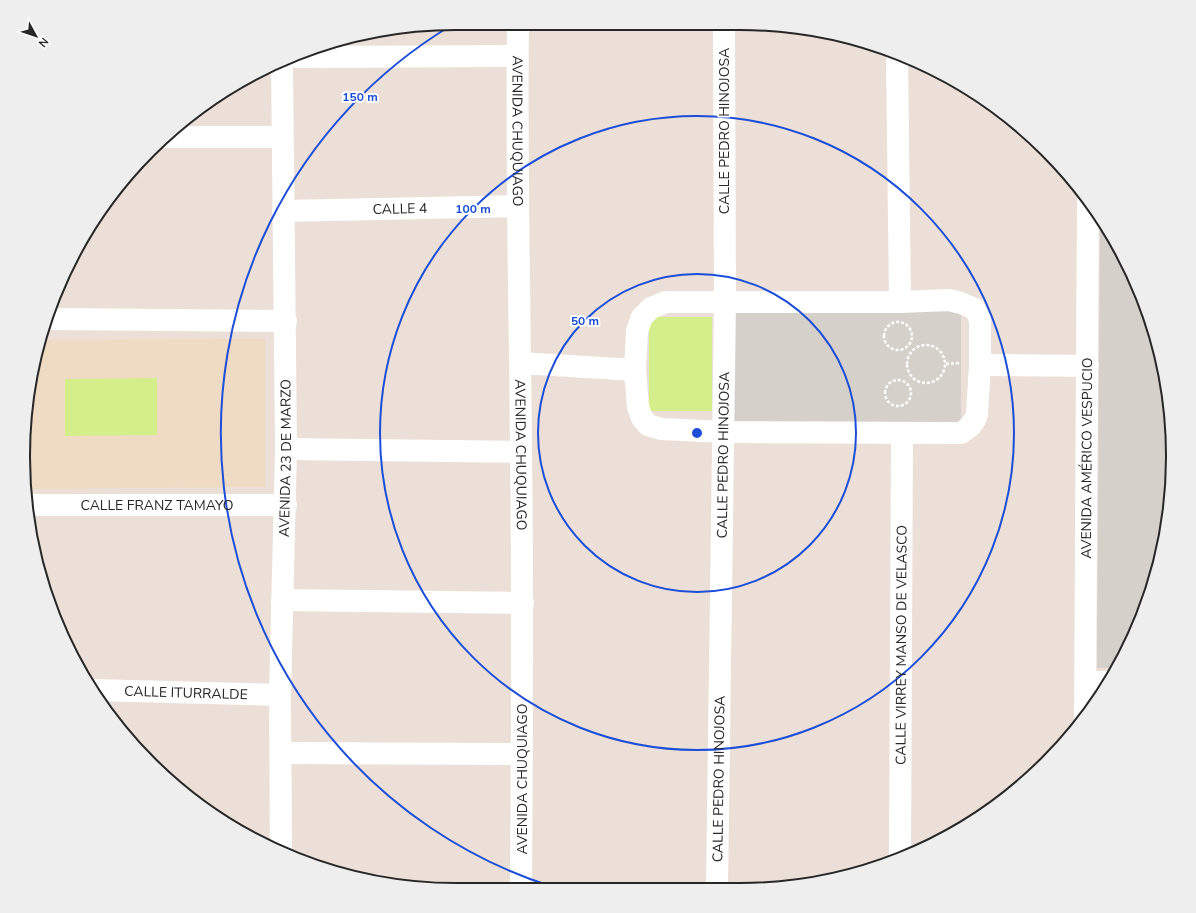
<svg xmlns="http://www.w3.org/2000/svg" width="1196" height="913" font-family="'Nunito Sans',sans-serif">
<rect width="100%" height="100%" fill="#ebdfd7"/>
<path fill="#efdac4" d="M265,339V487L26,489L23,457L38,345L39,340Z"/>
<path fill="#d4ef89" d="M649,317H712V411H649Z
M157,378V435L65,436V379Z"/>
<path fill="#d6d0ca" d="M1100,216L1140,291L1165,372L1173,457L1165,541L1140,623L1116,668H1097Z
M725,302L961,303V433L724,432Z"/>
<g fill="none" stroke-linecap="round" stroke-linejoin="round">
<path stroke="#fff" stroke-width="2.5" stroke-dasharray="3 2" stroke-linecap="butt" d="M884 336a14 14 0 1 1 28 0a14 14 0 1 1-28 0Z
M907 364a19 19 0 1 1 38 0a19 19 0 1 1-38 0Z
M946,364L959,363
M885 393a13 13 0 1 1 26 0a13 13 0 1 1-26 0Z"/>
<g stroke="#fff" stroke-width="22">
<path d="M897,55L900,302"/>
<path d="M298,57L517,56"/>
<path d="M166,137H282"/>
<path id="s1" d="M283,211L517,206"/>
<path d="M949,300L961,303L975,309L980,320V365L977,414C975,423 969,428 961,433L724,432L661,429L648,425L642,418L638,407L635,370L637,331L642,317L651,308L666,302H900Z"/>
<path d="M48,319L286,321"/>
<path d="M520,363L635,370"/>
<path d="M980,365L1088,366"/>
<path d="M286,449L521,452"/>
<path id="s2" d="M28,505H286"/>
<path d="M282,600L523,603"/>
<path d="M1085,682H1108"/>
<path id="s3" d="M92,690L280,695"/>
<path id="s4" d="M1085,716L1088,200"/>
<path d="M281,753L522,754"/>
<path id="s5" d="M281,852L280,695L286,449L282,63"/>
<path id="s6" d="M900,856L902,433"/>
<path id="s7" d="M717,886L725,302L724,24"/>
</g>
<path stroke="#fff" stroke-width="22" id="s8" d="M518,23C516,166 520,309 521,453C523,597 522,742 521,886"/>
</g>
<g fill="none" stroke="#1d4ed8" stroke-width="2">
<circle cx="697" cy="433" r="159"/>
<circle cx="697" cy="433" r="317"/>
<path d="M1173 454A476 476 0 0 1 977 818M550 886A476 476 0 0 1 452 25"/>
</g>
<g text-anchor="middle" dominant-baseline="central" stroke-width="4" stroke-linejoin="round" paint-order="stroke">
<g font-size="14" fill="#272727" stroke="#fff">
<text stroke="none"><textPath href="#s8" startOffset="108">AVENIDA CHUQUIAGO</textPath></text>
<text transform="translate(724 131) rotate(-90)">CALLE PEDRO HINOJOSA</text>
<text stroke="none"><textPath href="#s1" startOffset="117">CALLE 4</textPath></text>
<text stroke="none"><textPath href="#s8" startOffset="432">AVENIDA CHUQUIAGO</textPath></text>
<text stroke="none"><textPath href="#s7" startOffset="431">CALLE PEDRO HINOJOSA</textPath></text>
<text stroke="none"><textPath href="#s5" startOffset="394">AVENIDA 23 DE MARZO</textPath></text>
<text stroke="none"><textPath href="#s4" startOffset="258">AVENIDA AMÉRICO VESPUCIO</textPath></text>
<text stroke="none"><textPath href="#s2" startOffset="129">CALLE FRANZ TAMAYO</textPath></text>
<text stroke="none"><textPath href="#s6" startOffset="211">CALLE VIRREY MANSO DE VELASCO</textPath></text>
<text stroke="none"><textPath href="#s3" startOffset="94">CALLE ITURRALDE</textPath></text>
<text transform="translate(522 779) rotate(-90)">AVENIDA CHUQUIAGO</text>
<text stroke="none"><textPath href="#s7" startOffset="107">CALLE PEDRO HINOJOSA</textPath></text>
</g>
</g>
<path d="M0 0H1196V913H0ZM456 30H740A426 426 0 0 1 1166 456V457A426 426 0 0 1 740 883H456A426 426 0 0 1 30 457V456A426 426 0 0 1 456 30Z" fill="#eee" fill-rule="evenodd"/>
<path fill="none" stroke="#272727" stroke-width="2" d="M456 30H740A426 426 0 0 1 1166 456V457A426 426 0 0 1 740 883H456A426 426 0 0 1 30 457V456A426 426 0 0 1 456 30Z"/>
<circle cx="697" cy="433" r="6" fill="#1d4ed8" stroke="#fff" stroke-width="2"/>
<g font-size="12" text-anchor="middle" font-weight="bold" fill="#1d4ed8" stroke="#fff" stroke-width="4" stroke-linejoin="round" paint-order="stroke">
<text x="360" y="101">150 m</text>
<text x="473" y="213">100 m</text>
<text x="585" y="325">50 m</text>
</g>
<g transform="translate(36 36) rotate(130)" stroke="#ffffff" stroke-width="3" paint-order="stroke">
<path d="M0-3L7 15L0 10L-7 15Z" fill="#272727"/>
<text y="-6" font-size="11" font-weight="bold" text-anchor="middle" fill="#272727">N</text>
</g>
</svg>
